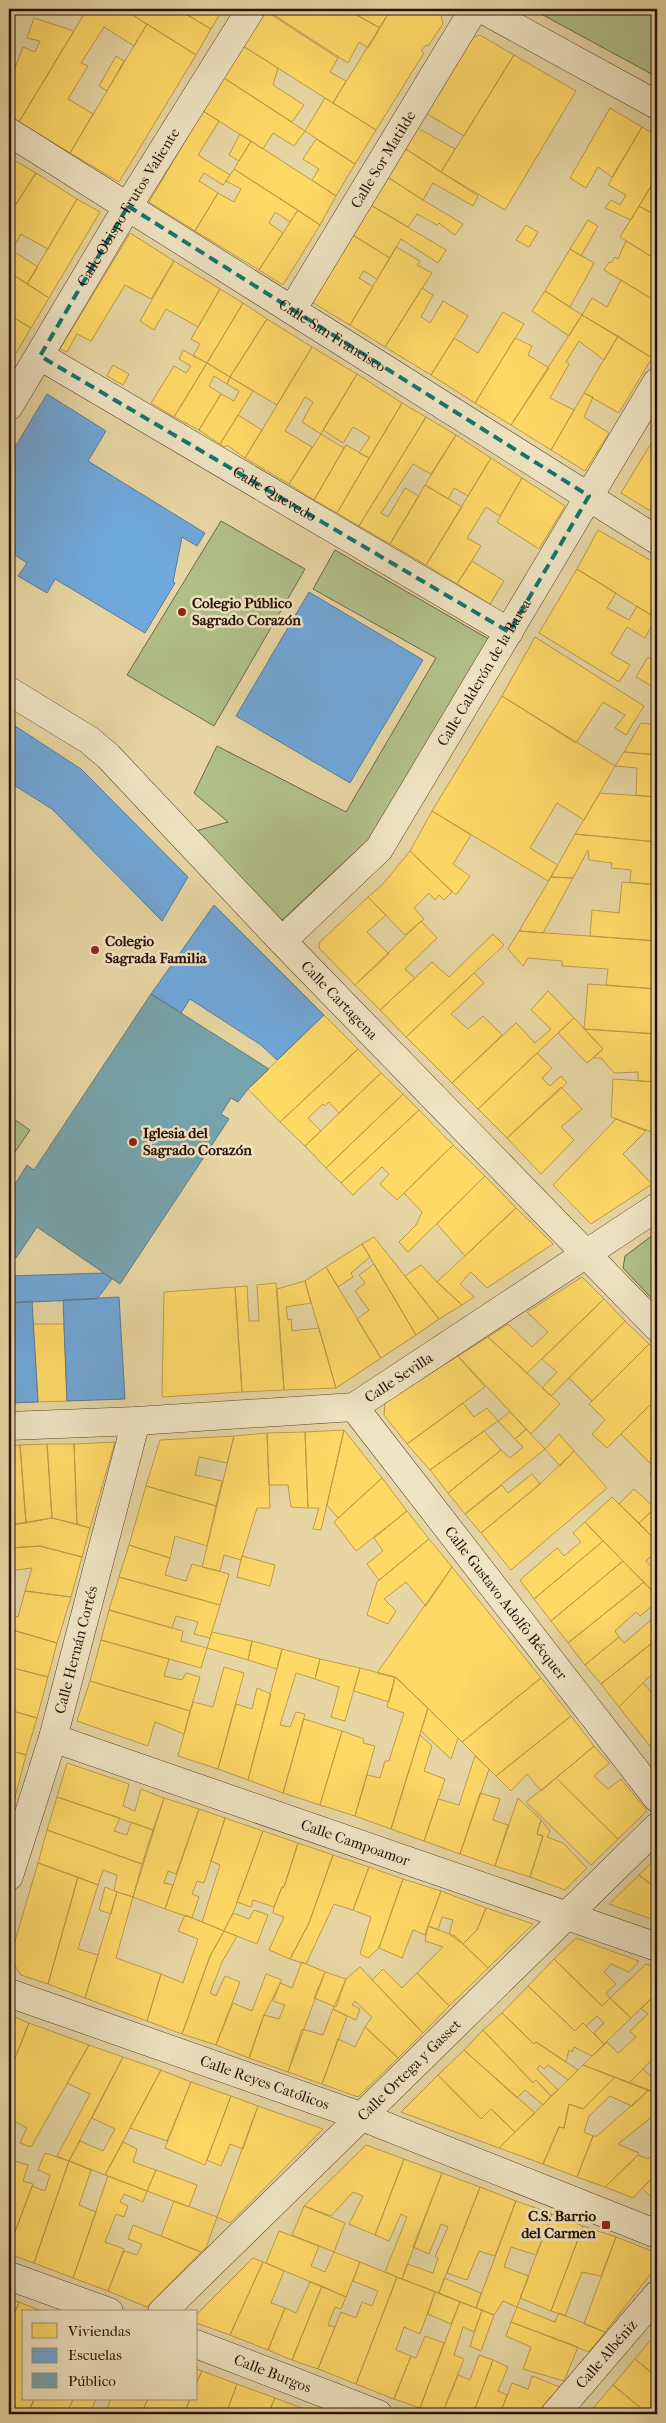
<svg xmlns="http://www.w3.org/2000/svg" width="666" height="2423" font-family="'IM FELL French Canon',serif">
<rect width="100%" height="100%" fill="#e7d6a3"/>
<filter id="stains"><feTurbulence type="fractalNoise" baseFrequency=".004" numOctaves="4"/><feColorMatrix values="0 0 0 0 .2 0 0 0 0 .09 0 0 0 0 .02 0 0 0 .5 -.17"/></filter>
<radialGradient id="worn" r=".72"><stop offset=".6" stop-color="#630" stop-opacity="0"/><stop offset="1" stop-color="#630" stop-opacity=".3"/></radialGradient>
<path fill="#b1bf89" stroke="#6c6746" d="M532,9H657V77Z
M221,521L305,569L214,726L127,675Z
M335,550L492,641L369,839L282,920L192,832L228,822L194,793L217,746L346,812L436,658L313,589Z
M9,1116L30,1130L9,1161Z
M657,1232V1304L623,1268L625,1256Z"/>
<path fill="#ffd966" stroke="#be9c49" d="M87,9H123L147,24L134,46L104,27L81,63L88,66L68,99L93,114L70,153L19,122Z
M123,9H177L211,29L196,55Z
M177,9H223L211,29Z
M265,9H346L380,28L368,48L359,42L348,63Z
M346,9H391L380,28Z
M391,9H432L441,14L443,24L428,46L426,45L421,51L424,53L376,130L333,103Z
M264,10L338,58L330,72L346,81L333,103L243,46Z
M9,11L15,13L9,32Z
M34,18L74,31L19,122L9,115V83L23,47L35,52L40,41L27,38Z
M147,24L196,55L119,182L70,153Z
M480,35L514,55L464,136L424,112L468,39Z
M243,46L278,68L273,85L304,105L292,122L224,78Z
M514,55L576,91L505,210L441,172Z
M116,56L124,61L107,91L99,86Z
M224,78L305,131L294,146L273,133L263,149L203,111Z
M325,98L376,130L355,164L305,131Z
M610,108L642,127L612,177L598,167L586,188L570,178Z
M203,111L219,121L198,155L230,175L223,185L204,173L199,181L218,193L195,231L149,202Z
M416,127L455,149L441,172L403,147Z
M642,127L657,136V176L631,220L605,208L611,200L620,205L626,195L608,185Z
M240,134L251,141L239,161L229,155Z
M316,139L355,164L336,196L312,180L319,169L303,159Z
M251,141L336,196L320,225L234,169Z
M403,147L478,196L473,206L433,183L423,200L386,176Z
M9,157L36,173L9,215Z
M234,169L298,210L290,222L275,212L269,223L283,233L259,270L195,231L218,193L234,202L241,189L226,181Z
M36,173L77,199L48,249L21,234L9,255V215Z
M386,176L423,200L463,224L455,235L439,223L437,225L417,214L408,227L369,204Z
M657,176V216L639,206Z
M77,199L100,212L49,298L27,284Z
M369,204L446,250L438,263L401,239L390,258L351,234Z
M639,206L657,216V260L620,237Z
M298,210L320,225L283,285L259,270Z
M588,220L598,226L581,256L570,249Z
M526,225L538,232L529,247L516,240Z
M130,233L174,261L151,299L125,285L91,341L77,334L67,352L60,349Z
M351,234L390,258L377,279L364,271L359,278L373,287L350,325L310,301Z
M626,241L657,260V302L604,270L609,262L611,263L615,257L618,259Z
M396,247L420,261L417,265L432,273L385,347L350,325Z
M570,249L594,263L570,307L545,291Z
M16,253L38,267L27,284L9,272V266Z
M174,261L220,289L198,327L166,309L154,330L140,321Z
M9,272L49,298L31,328L9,315Z
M621,280L657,302V348L652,358L582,315L592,298L607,307Z
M422,288L433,295L421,317L430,323L443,301L468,316L431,375L385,347Z
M220,289L243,303L207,363L193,356L200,344L191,339Z
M545,291L582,315L569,336L532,311Z
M243,303L267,319L230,377L207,363Z
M503,312L524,324L475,403L431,375L454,338L478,353Z
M582,315L618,336L604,360L579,341L566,362L569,364L550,398L574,410L551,450L511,425Z
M14,318L31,328L9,365V326Z
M267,319L312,347L277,405L230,377Z
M618,336L652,358L619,413L584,393Z
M515,338L532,346L528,355L549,368L511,425L475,403Z
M312,347L357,374L321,434L302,422L313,402L305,397L285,431L312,447L289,484L245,458Z
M183,350L207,363L174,417L151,403L174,366L186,373L191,366L179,359Z
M207,363L230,377L227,384L214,376L209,386L221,394L199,430L174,417Z
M113,365L129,374L123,385L107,376Z
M357,374L402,403L369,458L359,453L370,437L353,427L343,443L323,430Z
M230,377L253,391L220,444L199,430L221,394L234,401L239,391L227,384Z
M584,393L593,397L584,417L609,433L585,471L551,450Z
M402,403L426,417L359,526L337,513Z
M238,415L262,430L245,458L227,445L225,447L220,444Z
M426,417L456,435L431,474L413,464L381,513L388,517L405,488L419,496L390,544L359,526Z
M321,434L344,448L314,500L289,484Z
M456,435L491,458L468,496L454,488L448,499L425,485Z
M655,437L657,439V515L621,493Z
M346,445L369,458L337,513L314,500Z
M491,458L522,478L500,516L486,507L467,538L481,546L457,584L426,565Z
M522,478L565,506L539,549L497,522Z
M425,485L462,507L426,565L390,544Z
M598,530L657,564V619L577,569Z
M472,561L504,581L490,604L457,584Z
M577,569L616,593L607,608L629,620L637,606L656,618L645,638L627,627L611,654L630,665L619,682L539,633Z
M535,637L644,706L626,735L615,728L625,715L603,702L576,743L502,696Z
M648,657L657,663V689L636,677Z
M502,696L615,766L584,820L557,803L530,848L558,865L548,881L432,811Z
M641,723L657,725V755L624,752Z
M624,752L657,755V797L636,795L637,768L615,766Z
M600,793L657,797V842L575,834Z
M432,811L471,835L453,864L470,876L456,895L410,851Z
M575,834L657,842V885L630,882L631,870L611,868L612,863L589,860L588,850L573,878L551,877Z
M410,851L452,892L444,900L439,895L435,900L429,893L414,908L424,919L405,935L368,897L383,884Z
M551,877L573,878L543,933L519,931Z
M622,882L657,885V941L590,936L592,910L619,913Z
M368,897L386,915L367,932L389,954L355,985L319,948V943Z
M421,921L437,938L405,969L415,978L380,1010L355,985Z
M519,931L657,941V989L606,985L608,969L562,966V961L528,958L523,966L508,949Z
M493,934L504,945L406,1037L380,1010L432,962L449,977Z
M474,973L484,983L451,1014L468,1029L483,1016L502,1035L452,1083L406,1037Z
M588,984L657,989V1034L584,1029Z
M548,991L574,1018L478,1109L452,1083L516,1023L535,1043L551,1029L531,1010Z
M324,1015L358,1049L280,1122L248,1089Z
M574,1018L603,1049L587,1063L558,1033Z
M584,1029L657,1034V1082L638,1081V1072L614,1073L601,1058H593L603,1049Z
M358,1049L381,1073L339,1113L329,1102L325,1106L323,1104L308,1118L321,1131L305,1146L280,1122Z
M537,1053L552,1068L542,1078L550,1086L561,1076L567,1083L507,1138L478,1109Z
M381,1073L403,1094L326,1168L305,1146Z
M613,1079L657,1082V1134L611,1117Z
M561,1087L582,1109L561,1127L574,1140L541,1174L507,1138Z
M403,1094L419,1110L341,1183L326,1168Z
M419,1110L453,1145L397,1200L380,1184L389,1174L382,1167L353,1195L341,1183Z
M616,1119L646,1131L623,1154L652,1184L591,1224L553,1185Z
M453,1145L485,1176L408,1252L399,1242L416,1225L422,1212L404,1193Z
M485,1176L516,1208L465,1256L437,1224Z
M516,1208L553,1244L487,1288L471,1272L460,1284L474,1297L462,1305L437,1282Z
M374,1237L439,1319L416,1335L362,1244Z
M362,1244L370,1257L351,1273L353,1277L338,1287L326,1267Z
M374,1264L416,1335L381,1358L357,1319L369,1310L355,1291L365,1283L359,1275Z
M421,1265L437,1282L462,1305L439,1319L405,1276Z
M326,1267L381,1358L336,1388L305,1281Z
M582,1277L604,1299L527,1373L488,1337L508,1324L532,1347L548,1332L527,1312Z
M305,1281L311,1303L286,1307L288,1320L291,1319L292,1331L319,1328L336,1388L284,1390L277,1289Z
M276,1283L284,1390L242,1392L235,1287L247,1286L249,1321H259L257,1285Z
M235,1287L242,1392L162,1397L164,1292Z
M604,1299L625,1321L551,1396L542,1388L557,1372L542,1359Z
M625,1321L649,1344L592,1401L569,1378Z
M33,1324H64L67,1401L38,1402Z
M488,1337L560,1404L531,1434L458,1356Z
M649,1344L657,1353V1398L607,1448L592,1434L605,1420L589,1404Z
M458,1356L485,1387L407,1444L384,1415L385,1402Z
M657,1398V1465L655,1468L621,1434Z
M463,1403L474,1417L487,1408L498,1421L430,1470L407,1444Z
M510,1412L526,1429L515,1439L498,1421Z
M526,1429L545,1449L465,1514L448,1493L501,1450L510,1458L523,1447L515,1439Z
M344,1430L321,1530L313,1529L319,1508H308L305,1432Z
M344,1430L382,1478L338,1518L327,1505Z
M484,1431L501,1450L448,1493L430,1470Z
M305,1432L308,1508L291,1507L288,1485H269L267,1433Z
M267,1433L270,1508H257L241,1560L224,1555L220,1571L202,1567L234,1436Z
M559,1434L574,1451L560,1466L545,1449Z
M234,1436L227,1463L199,1457L195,1475L222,1481L216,1506L146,1486L160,1440Z
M115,1442L90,1528L77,1524L74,1444Z
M47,1444L52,1518L26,1523L20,1445Z
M47,1444H74L77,1524L52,1518Z
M20,1445L26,1523L9,1525V1446Z
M574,1451L607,1488L511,1570L481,1533L540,1484Z
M657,1465V1481L650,1473Z
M532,1474L540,1484L481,1533L465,1514L502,1485L508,1493Z
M382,1478L407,1511L356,1551L334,1522Z
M146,1486L216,1506L207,1546L175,1536L170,1558L129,1545Z
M634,1489L655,1508L639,1523L619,1504Z
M612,1497L657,1542V1550L646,1561L657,1573V1596L585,1522Z
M655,1508L657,1511L656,1541L639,1523Z
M407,1511L429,1539L379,1580L367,1564L383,1551L374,1538Z
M52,1518L90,1528L82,1557L40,1546L9,1548V1525Z
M585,1522L603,1541L534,1599L520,1580L557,1548L564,1556L581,1542L573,1533Z
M429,1539L452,1567L426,1606L406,1582L384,1599L396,1611L388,1624L367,1615L377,1582Z
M603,1541L623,1561L551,1621L534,1599Z
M129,1545L170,1558L165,1575L186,1581L192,1564L229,1574L220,1605L119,1577Z
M40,1546L82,1557L71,1597L25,1591L32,1568L9,1571V1548Z
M242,1556L275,1565L270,1586L237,1577Z
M623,1561L644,1582L568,1643L551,1621Z
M452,1567L541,1678L462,1742L397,1678L377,1673Z
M119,1577L220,1605L210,1638L194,1634L198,1622L176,1616L172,1628L109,1610Z
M644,1582L657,1596V1602L640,1616L636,1612L615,1631L619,1637L585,1665L568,1643Z
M25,1591L71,1597L57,1643L9,1629V1614L18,1617Z
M109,1610L183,1631L181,1641L207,1648L201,1668L101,1640Z
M657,1615V1639L601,1684L585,1665L619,1637L624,1643Z
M9,1629L57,1643L48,1677L9,1667Z
M212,1632L252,1641L248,1660L207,1648Z
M657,1639V1669L619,1707L601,1684Z
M101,1640L169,1659L164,1676L182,1680L186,1673L200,1677L190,1711L90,1681Z
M252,1641L282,1649L277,1669L248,1660Z
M282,1649L320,1659L315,1679L296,1673L280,1725L290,1727L296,1712L305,1714L283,1793L248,1780Z
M320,1659L360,1668L345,1721L331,1717L339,1687L315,1679Z
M9,1667L48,1677L37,1718L9,1710Z
M224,1667L244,1673L218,1769L178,1756L193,1702L213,1707Z
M360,1668L395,1677L389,1702L354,1691Z
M395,1677L428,1708L391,1829L355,1816L367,1775L380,1778L385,1761H389L404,1713L387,1707Z
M541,1678L571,1716L496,1776L462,1742Z
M90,1681L190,1711L184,1734L155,1722L148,1746L77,1721Z
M643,1683L652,1693L657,1688V1755L619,1707Z
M257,1688L271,1694L248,1780L218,1769L236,1704L252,1709Z
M428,1708L458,1738L451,1759L421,1731Z
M9,1710L37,1718L26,1755L9,1750Z
M571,1716L594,1746L541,1791L527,1774L511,1791L496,1776Z
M304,1719L342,1731L320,1805L283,1793Z
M342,1731L364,1739L363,1743L375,1746L355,1816L320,1805Z
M420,1735L432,1746L424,1771L445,1779L424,1841L391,1829Z
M594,1746L609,1763L594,1776L608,1789L621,1779L647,1811L618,1839L556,1778Z
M9,1750L26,1755L17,1790L9,1787Z
M475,1756L489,1769L460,1854L424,1841L438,1799L459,1805Z
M67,1763L129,1784L123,1806L135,1811L141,1789L164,1798L153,1830L57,1797Z
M556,1778L618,1839L591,1865L526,1802Z
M9,1787L17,1790L9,1820Z
M480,1793L500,1799L493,1820L508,1825L495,1866L460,1854Z
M57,1797L120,1818L114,1831L127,1835L131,1822L153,1830L142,1864L47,1830Z
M164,1798L199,1809L176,1874L168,1871L164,1883L173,1885L165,1909L133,1897Z
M518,1798L541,1820L537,1834L543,1836L530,1877L495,1866Z
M199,1809L225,1818L204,1883L197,1881L192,1894L199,1897L192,1918L165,1909Z
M225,1818L263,1831L233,1913L224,1931L202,1922L220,1865L211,1861Z
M541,1820L550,1831L547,1837L563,1843L587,1868L565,1890L530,1877L543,1836L537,1834Z
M47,1830L142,1864L133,1897L114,1891L117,1875L103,1870L98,1885L38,1863Z
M263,1831L298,1843L284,1887H282L274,1907L253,1900L251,1907L237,1902Z
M298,1843L333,1855L309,1923L290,1959L269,1950L284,1917L273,1913L274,1907L282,1887H284Z
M333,1855L369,1867L353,1910L334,1904L306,1964L290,1959L309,1923Z
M657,1857V1889L639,1875Z
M38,1863L78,1877L48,1984L21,1975L10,1958Z
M369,1867L403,1879L379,1948L368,1958L360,1954L371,1917L353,1910Z
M639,1875L657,1889V1921L609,1904Z
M78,1877L98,1885L78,1949L98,1955L85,1998L48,1984Z
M403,1879L441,1891L425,1935L413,1930L402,1958L379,1948Z
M105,1887L117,1892L111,1914L99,1910Z
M441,1891L486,1908L477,1930L463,1944L449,1934L453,1920L442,1917L438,1930L428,1926Z
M117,1892L133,1897L116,1958L161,1974L147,2021L85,1998Z
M486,1908L533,1924L488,1968L463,1944L477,1930Z
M254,1910L268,1915L257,1944L224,1931L233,1913L249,1919Z
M185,1915L224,1931L210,1956L182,2034L147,2021L161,1974L183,1983L198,1939L178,1931Z
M428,1926L455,1936L488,1968L449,2006L417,1973L443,1947L425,1941Z
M224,1931L237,1936L222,1962L210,1993L216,1996L225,1976L240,1982L216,2045L182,2034L210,1956Z
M576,1938L639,1961L629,1972L611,1964L604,1972L616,1984L606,1993L610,1998L602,2006L554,1959Z
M554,1959L602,2006L610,1998L631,2018L604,2044L594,2033L604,2023L597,2016L586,2026L583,2023L575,2031L528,1986Z
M302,1962L325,1972L288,2072L249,2058L264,2015L279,2019L285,2005L273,2001L280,1983L292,1988Z
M646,1964L657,1968V1993L631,2018L610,1998Z
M360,1967L423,2033L398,2058L365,2027L372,2017L355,2001L352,2005L360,2009L356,2020L333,2009L346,1979Z
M383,1969L402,1988L417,1973L449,2006L423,2033L372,1980Z
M325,1972L346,1979L336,2007L314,1998Z
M266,1974L282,1980L264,2015L249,2058L216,2045L233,2003L252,2011Z
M528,1986L575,2031L583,2023L604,2044L592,2056L574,2047L572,2052L569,2050L566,2062L536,2042L534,2044L502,2013Z
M657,1993V2054L643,2069L629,2083L583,2065L607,2042L618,2053L636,2037L630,2031L648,2014L641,2009Z
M333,2009L347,2016L322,2084L288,2072L302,2029L323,2035Z
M502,2013L534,2044L536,2042L578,2070L568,2080L548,2065L544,2069L540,2065L537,2069L558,2090L551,2096L536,2080L533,2083L483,2030Z
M9,2015L29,2023L9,2073Z
M29,2023L89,2045L31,2147L20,2143L27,2128L9,2118V2073Z
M365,2027L398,2058L358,2097L322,2084L338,2039L355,2047Z
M483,2030L533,2083L536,2080L551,2096L543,2105L525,2090L517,2098L464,2050Z
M89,2045L123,2057L69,2161L57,2156L90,2094L67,2083Z
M464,2050L535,2113L515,2132L491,2109L481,2119L438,2075Z
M123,2057L161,2070L105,2175L69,2161L80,2141L103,2151L115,2129L92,2118Z
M583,2065L615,2077L583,2109L569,2104L564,2128L559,2127L543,2164L499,2148Z
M643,2069L657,2082V2094L629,2083Z
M161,2070L191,2082L167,2141L130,2128Z
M438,2075L481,2119L491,2109L515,2132L499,2148L401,2112Z
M615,2077L649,2090L632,2106L610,2096L589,2116L584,2132L593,2136L577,2177L543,2164L559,2127L564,2128L569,2104L583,2109Z
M191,2082L231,2096L205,2165L165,2148Z
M649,2090L657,2094V2117L653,2116L618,2144L639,2153L638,2155L605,2187L577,2177L593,2136H597Z
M231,2096L258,2106L243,2149L230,2144L221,2166L207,2160Z
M258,2106L323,2129L230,2223L217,2217Z
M123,2142L137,2149L133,2162L156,2170L147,2191L105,2175Z
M366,2145L404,2159L375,2235L349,2224L363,2196L353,2192L331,2216L304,2206Z
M657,2150V2173L633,2198L605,2187L638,2155L648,2159Z
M45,2153L69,2161L34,2263L9,2254V2248L32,2186L45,2191L50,2175L38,2170Z
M404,2159L442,2173L402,2279L385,2272L407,2217L401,2214L389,2241L375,2235Z
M14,2161L28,2165L23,2181L33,2184L9,2248V2175Z
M69,2161L91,2170L79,2205L96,2212L73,2278L34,2263Z
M156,2170L197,2185L189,2207L147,2191Z
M442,2173L480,2187L439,2293L402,2279L407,2264L433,2273L438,2258L435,2257L448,2227L441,2224L429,2254L413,2247Z
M657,2173V2203L642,2188Z
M108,2176L147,2191L143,2202L124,2194L120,2202L128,2206L124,2217L116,2214L105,2242L124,2249L108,2291L73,2278Z
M480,2187L516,2201L495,2256L479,2251L467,2280L447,2273Z
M174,2201L217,2217L206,2248L201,2252L161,2236Z
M516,2201L552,2214L536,2255L511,2247L504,2267L529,2276L517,2307L503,2301L494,2315L476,2308Z
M304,2206L345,2223L334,2252L292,2235Z
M552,2214L583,2226L551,2311L520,2298Z
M133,2225L201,2252L147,2307L108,2291L124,2251L137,2255L142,2244L128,2239Z
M583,2226L616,2237L601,2276L582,2272L565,2316L551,2311Z
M279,2231L319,2246L311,2266L325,2272L334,2252L360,2262L346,2297L266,2263Z
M616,2237L657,2253V2266L605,2332L584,2324Z
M253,2258L263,2262L230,2335L196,2323V2315Z
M263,2262L284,2271L271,2303L285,2308L268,2350L230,2335Z
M360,2262L397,2277L356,2384L318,2369L341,2312L356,2318L362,2302L372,2306L378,2291L353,2281Z
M397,2277L435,2292L420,2334L404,2327L396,2350L411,2356L394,2399L356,2384Z
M444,2278L481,2293L476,2308L439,2293Z
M310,2282L322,2286L292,2360L268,2350L285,2308L296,2313Z
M322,2286L346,2297L341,2309L335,2307L328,2325L335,2327L318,2369L292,2360Z
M435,2292L460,2302L451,2324L428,2314Z
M9,2298L19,2302L9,2328Z
M19,2302L44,2312H24V2399H34L28,2414H9V2328Z
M460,2302L482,2310L474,2332L463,2327L454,2355L464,2359L442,2414H435L420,2408Z
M517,2307L555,2322L559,2313L605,2332L589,2352L511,2322Z
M482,2310L494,2315L481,2351L470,2346Z
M511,2322L578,2347L564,2381L523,2369L531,2347L506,2336Z
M425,2336L444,2343L420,2408L394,2399L411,2356L416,2358Z
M653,2337L657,2340V2377L635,2359Z
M479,2355L493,2360L473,2414H442L458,2375L470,2380Z
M635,2359L657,2377V2414H648L613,2385Z
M493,2360L508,2367L498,2391L507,2395L500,2414H473Z
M196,2369L202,2371L196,2384Z
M202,2371L237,2384L226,2414H184L190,2399H196V2384Z
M532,2376L560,2387L537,2414H500L512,2383L528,2389Z
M237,2384L275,2398L268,2414H226Z
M613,2385L648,2414H593L590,2412Z
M275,2398L307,2410L305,2414H268Z
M34,2399H73L67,2414H28Z
M73,2399H96L90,2414H67Z
M111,2399H148L141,2414H105Z
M148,2399H190L184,2414L163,2408L160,2414H141Z"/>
<path fill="#6fa8dc" stroke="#5a7a9b" d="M47,394L106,431L88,461L205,533L197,546L182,537L173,582L175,583L145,633L55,579L47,593L18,576L27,563L9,551V457Z
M309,592L423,660L350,783L236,716Z
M9,722L81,769L188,877L162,921L52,809L9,782Z
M214,905L324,1015L277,1060L261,1045L190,999L181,1013L151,994Z
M104,1273L112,1279L97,1299L9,1303V1276Z
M119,1297L125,1399L67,1401L63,1300Z
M32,1301L38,1402L9,1403V1303Z"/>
<path fill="#76a5af" stroke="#5f787c" d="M151,994L269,1069L248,1089L238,1102L231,1098L221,1114L229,1119L120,1284L37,1227L16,1258L9,1253V1194L27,1165L34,1170Z"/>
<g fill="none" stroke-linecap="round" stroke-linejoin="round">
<g stroke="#58412c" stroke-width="29">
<g id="minor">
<path d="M482,9L657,105"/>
<path id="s1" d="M9,132L657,540"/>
<path id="s2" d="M292,310L474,9"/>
<path id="s3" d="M40,356L509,632"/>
<path id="s4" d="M9,406L128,206L251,9"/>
<path id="s5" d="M9,691L89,740L108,756L282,941L657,1327"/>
<path id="s6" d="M282,941L379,849L657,382"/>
<path id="s7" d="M354,1407L657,1798"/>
<path id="s8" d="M9,1426L136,1421L354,1407L657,1207"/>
<path id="s9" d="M53,1738L657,1947"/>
<path id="s10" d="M9,1876L53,1738L136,1421"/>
<path id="s11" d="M9,1993L360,2116L657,2234"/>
<path d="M9,2276L109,2312"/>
<path id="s12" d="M162,2312L657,1827"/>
<path id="s13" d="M196,2344L378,2414"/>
<path id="s14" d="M555,2414L657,2295"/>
</g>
</g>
<use href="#minor" stroke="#efe4c3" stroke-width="28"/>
</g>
<path fill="none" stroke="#0f766e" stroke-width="4" stroke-dasharray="10 6" stroke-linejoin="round" d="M128,206L589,496L509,632L40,356Z"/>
<g fill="#8f2418" stroke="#efe4c3" stroke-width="2">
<circle cx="182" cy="612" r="5"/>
<circle cx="95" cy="950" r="5"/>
<circle cx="133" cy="1142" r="5"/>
<rect x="601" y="2220" width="10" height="10" rx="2.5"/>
</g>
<g text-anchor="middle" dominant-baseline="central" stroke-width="5" stroke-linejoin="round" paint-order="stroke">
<g font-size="15" fill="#280f04" stroke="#efe4c3">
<text stroke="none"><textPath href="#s2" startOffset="176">Calle Sor Matilde</textPath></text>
<text stroke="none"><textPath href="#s4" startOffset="232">Calle Obispo Frutos Valiente</textPath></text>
<text stroke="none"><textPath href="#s1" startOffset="382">Calle San Francisco</textPath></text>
<text stroke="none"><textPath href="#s3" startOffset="272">Calle Quevedo</textPath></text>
<text stroke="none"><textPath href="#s6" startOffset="339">Calle Calderón de la Barca</textPath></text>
<text stroke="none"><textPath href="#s5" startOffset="455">Calle Cartagena</textPath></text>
<text stroke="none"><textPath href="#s8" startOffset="399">Calle Sevilla</textPath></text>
<text stroke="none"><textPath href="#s7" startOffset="248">Calle Gustavo Adolfo Bécquer</textPath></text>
<text stroke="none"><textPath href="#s10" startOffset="236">Calle Hernán Cortés</textPath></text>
<text stroke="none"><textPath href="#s9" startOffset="320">Calle Campoamor</textPath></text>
<text stroke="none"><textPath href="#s12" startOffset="346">Calle Ortega y Gasset</textPath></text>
<text stroke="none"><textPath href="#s11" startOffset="271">Calle Reyes Católicos</textPath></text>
<text stroke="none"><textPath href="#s14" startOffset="79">Calle Albéniz</textPath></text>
<text stroke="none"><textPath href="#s13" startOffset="82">Calle Burgos</textPath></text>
</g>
<g font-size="15" font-weight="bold" fill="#280f04" stroke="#efe4c3" text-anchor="start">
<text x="192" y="603">Colegio Público<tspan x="192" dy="17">Sagrado Corazón</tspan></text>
<text x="105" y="941">Colegio<tspan x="105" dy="17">Sagrada Familia</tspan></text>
<text x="143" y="1133">Iglesia del<tspan x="143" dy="17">Sagrado Corazón</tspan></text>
<text x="596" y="2216" text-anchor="end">C.S. Barrio<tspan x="596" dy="17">del Carmen</tspan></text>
</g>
</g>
<rect width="666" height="2423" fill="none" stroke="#e7d6a3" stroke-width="30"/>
<rect x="10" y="10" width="646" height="2403" fill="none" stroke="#280f04" stroke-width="2.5"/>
<rect x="15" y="15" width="636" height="2393" fill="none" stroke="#280f04"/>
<rect x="22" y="2310" width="175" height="90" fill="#efe4c3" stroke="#9f8f77"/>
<rect x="32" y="2323" width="25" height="15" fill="#ffd966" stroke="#9f8f77"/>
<text x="68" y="2336" font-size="15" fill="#280f04">Viviendas</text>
<rect x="32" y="2348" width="25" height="15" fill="#6fa8dc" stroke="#9f8f77"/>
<text x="68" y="2360" font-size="15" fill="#280f04">Escuelas</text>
<rect x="32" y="2373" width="25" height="15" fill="#76a5af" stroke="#9f8f77"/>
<text x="68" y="2386" font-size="15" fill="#280f04">Público</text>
<rect width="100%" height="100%" filter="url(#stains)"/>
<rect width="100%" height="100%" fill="url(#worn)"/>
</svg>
